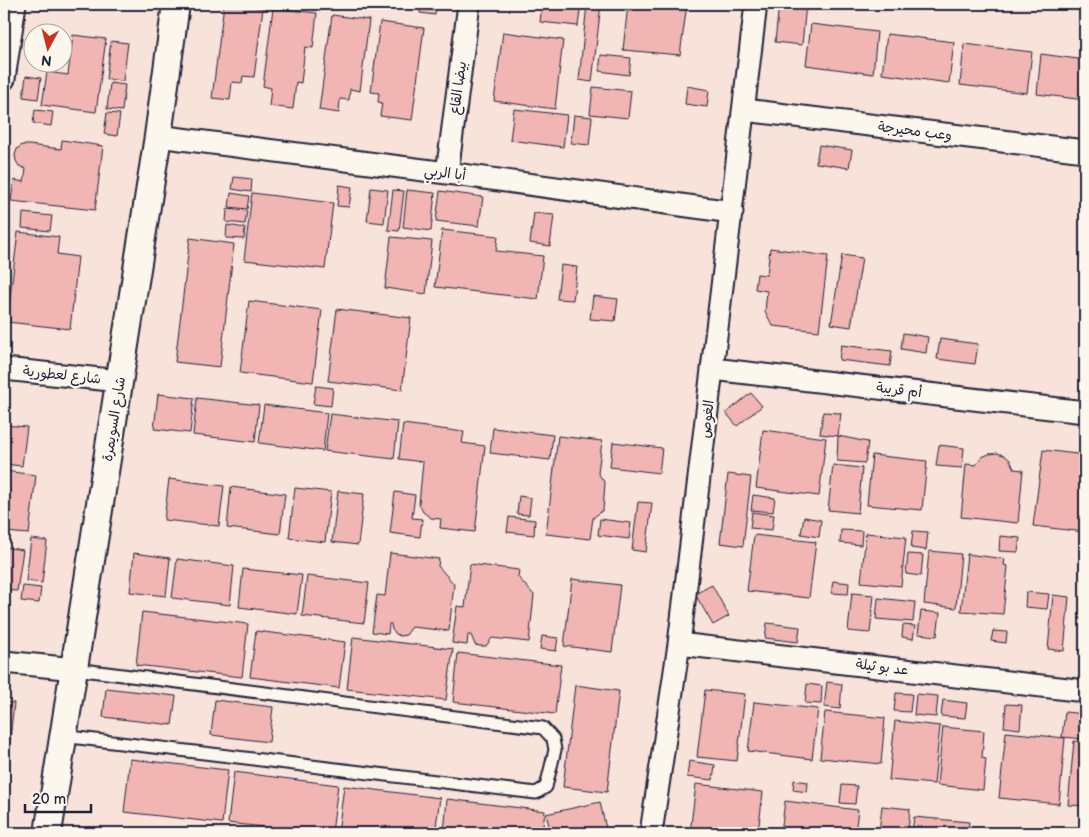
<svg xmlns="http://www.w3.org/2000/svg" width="1089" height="837" font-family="'Balsamiq Sans','Playpen Sans Arabic',sans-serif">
<rect width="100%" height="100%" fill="#f8e3db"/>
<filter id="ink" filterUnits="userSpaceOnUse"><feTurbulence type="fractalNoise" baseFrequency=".02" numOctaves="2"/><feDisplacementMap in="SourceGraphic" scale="10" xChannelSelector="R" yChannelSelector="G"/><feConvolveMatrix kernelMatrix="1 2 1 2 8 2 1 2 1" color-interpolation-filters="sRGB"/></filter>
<g filter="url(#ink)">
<path fill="#f1b5b3" stroke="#22223b" d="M224,4L263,8L254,77L243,76L242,83L232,82L230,100L212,98Z
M421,4H436L435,15L420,13Z
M542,4H581L578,26L540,22Z
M587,4H601L592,82L579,80Z
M628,4H687L680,55L623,50Z
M779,4H806L802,45L775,42Z
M273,8L317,13L313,48L305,47L301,83L296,82L293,109L269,106L271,88L263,86Z
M332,15L369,20L360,91L350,89L349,100L340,99L339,113L319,110Z
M380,22L424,28L412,120L380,116L382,103L378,102L379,93L371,92Z
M811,24L877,32L873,74L806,65Z
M503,32L563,40L555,109L494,101Z
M887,34L954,42L949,83L882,74Z
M73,35L106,39L96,112L42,105L47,72L68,75Z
M111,41L128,43L123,81L106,79Z
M964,44L1032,52L1027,93L960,85Z
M1041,54L1085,60V100L1037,94Z
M601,55L631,58L629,75L599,71Z
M26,76L41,78L38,99L23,97Z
M110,83L125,85L122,111L107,109Z
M687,86L709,90L707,107L685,104Z
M593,87L631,91L628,118L590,114Z
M514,109L567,115L563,147L510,140Z
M35,110L53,112L51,126L33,123Z
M107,113L120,114L117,136L104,134Z
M574,115L592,117L589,145L571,143Z
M62,140L103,146L95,210L11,201L14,180L24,182L26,169L19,166L16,161L15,155L17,149L22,145H29L61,149Z
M819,145L852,150L849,168L816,163Z
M234,177L252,179L251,192L232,189Z
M339,185L352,187L349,207L337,206Z
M371,188L388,190L384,223L367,221Z
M393,190L404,191L399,231L388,230Z
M407,190L435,193L431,231L403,227Z
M440,191L483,197L479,226L436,221Z
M231,193L249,196L247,209L229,207Z
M252,193L333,203L325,269L244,260Z
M227,209L247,211L245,224L226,222Z
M23,213L52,216L50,231L22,228Z
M534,213L554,215L550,246L530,243Z
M227,225L245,228L244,239L226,238Z
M442,230L498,236L496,251L543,256L538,299L435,287Z
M18,232L59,237L57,254L78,257L70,329L7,322Z
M391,237L432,241L426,294L385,288Z
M190,238L234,244L220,367L175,362Z
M770,248L828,256L819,331L773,326L765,312L767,291L755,289L757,274L767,275Z
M842,255L862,258L851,327L831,324Z
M561,265L577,267L573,300L557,299Z
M593,296L618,299L615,321L590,319Z
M249,301L322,310L313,382L240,373Z
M337,309L411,318L402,390L328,381Z
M903,333L928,337L926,353L901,349Z
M940,339L978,344L975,364L937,359Z
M841,345L892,351L890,366L839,360Z
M316,386L333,388L331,406L313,404Z
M751,393L762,406L737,426L726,413Z
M158,394L194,398L190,433L154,429Z
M197,398L259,405L255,442L193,435Z
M264,405L327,413L323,451L259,443Z
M823,412L841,413L838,436L820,434Z
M330,414L398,422L394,459L325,451Z
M403,424L464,432L462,443L485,446L475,532L440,528L441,519L431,518L423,512L419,504L423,462L399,459Z
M4,425L27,427L22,466L4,464Z
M493,428L553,435L550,460L490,453Z
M763,430L826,438L819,496L756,488Z
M558,436L602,441L598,473L605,483L603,510L593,518L590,539L546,534Z
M838,436L868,442L865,463L837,461Z
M613,442L662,448L659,473L610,467Z
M939,445L964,448L962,468L936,466Z
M1043,450L1085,455V532L1033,526Z
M997,453L1004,455L1010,460L1014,469L1023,470L1018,523L961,517L966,464L976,465L982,457L989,454Z
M872,455L927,461L922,510L867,505Z
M833,465L862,468L858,513L828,510Z
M4,471L36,475L29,534L4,532Z
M728,474L751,477L743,546L720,543Z
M169,479L224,486L219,526L164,520Z
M231,487L285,494L280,534L227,528Z
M295,488L331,492L325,542L289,538Z
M338,491L364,494L358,545L332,542Z
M395,492L415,495L412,518L422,519L420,537L390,533Z
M753,495L775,498L773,512L751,510Z
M519,496L531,498L529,515L517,514Z
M638,502L652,503L646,552L632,550Z
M752,512L774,515L772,530L750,528Z
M509,517L535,520L534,535L507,532Z
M804,517L821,520L819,537L801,534Z
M600,519L631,523L629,539L598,535Z
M841,530L862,531L861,545L840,543Z
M913,531L928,532L926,550L911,548Z
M866,533L906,537L901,586L861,582Z
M754,535L816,542L809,598L747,591Z
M1000,536L1020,538L1018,552L999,551Z
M31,539L47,541L42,583L26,581Z
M4,547L23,550L17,591L4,590Z
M929,551L961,554L956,608L924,604Z
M134,553L170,558L166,596L130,592Z
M390,553L439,559L438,566L454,584L449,631L412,627L406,635L400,636L396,634L392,630L391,624H389L388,634L372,632L377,595L385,596Z
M908,554L923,555L921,576L906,574Z
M967,554L1005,559L1004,565L1008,566L1003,614L961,611Z
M177,559L234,566L230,605L172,598Z
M470,564L519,570L518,577L534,595L529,642L492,638L486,646H480L475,645L471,635H468L467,645L452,643L457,606L465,607Z
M243,569L302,575L297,614L239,607Z
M307,576L369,583L364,623L302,616Z
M572,579L620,585L612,652L564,646Z
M833,581L849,583L848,594L831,593Z
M712,585L729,616L713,625L695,594Z
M23,586L41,588L39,603L21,601Z
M1026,592L1049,594L1047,609L1025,607Z
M852,593L874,595L870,633L848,631Z
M1053,595L1069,597L1064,651L1048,649Z
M878,598L915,602L913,622L876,619Z
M921,611L940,613L937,636L918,634Z
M142,612L248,624L242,677L136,665Z
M767,623L800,627L798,642L765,638Z
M903,625L915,626L913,639L902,637Z
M256,631L345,642L339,688L250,677Z
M993,631L1007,632L1006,643L991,641Z
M542,636L558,638L556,651L540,649Z
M353,637L453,649L446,700L347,689Z
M458,653L561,665L555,714L453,702Z
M827,682L842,684L840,709L824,707Z
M807,684L822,686L821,704L805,703Z
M575,685L619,691L607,792L563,787Z
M106,688L176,696L172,725L103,717Z
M705,690L745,694L737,761L697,757Z
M896,693L912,694L910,712L894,711Z
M916,694L938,696L936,717L914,715Z
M215,700L273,707L269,742L211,735Z
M943,700L967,703L965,718L941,716Z
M4,702L14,703L7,767H4Z
M754,702L818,709L812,759L748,751Z
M1006,704L1022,705L1020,729L1004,727Z
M825,712L885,718L881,764L820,758Z
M1065,712L1085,714V739L1062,737Z
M895,721L940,726L934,784L889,780Z
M943,727L984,731L982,758L986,759L983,790L937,785Z
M1006,732L1065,738L1059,804L999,798Z
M1074,741L1085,742V806L1068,805Z
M130,759L228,770L222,823L124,812Z
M689,761L715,765L713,780L687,777Z
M234,772L338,785L332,833H317L228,823Z
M794,780L808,782L807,792L793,790Z
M696,784L763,792L758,833H690Z
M842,785L857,786L855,804L840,803Z
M344,786L440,798L435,833H338Z
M447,799L545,811L542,833H444Z
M785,801L858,810L855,833H781Z
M600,802L607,833H551L546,814Z
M882,806L910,809L908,833L879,832Z
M914,817L969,822L968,833H912Z"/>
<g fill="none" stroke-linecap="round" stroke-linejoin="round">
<g stroke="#22223b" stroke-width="15">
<path id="service" d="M62,736L536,793L546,787L555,750L553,739L543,728L75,669"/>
</g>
<g stroke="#22223b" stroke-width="25">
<path id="minor" d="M4,79L15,4
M744,110L1085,151
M158,136L447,173L732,212
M447,173L469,4
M4,369L120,381
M713,369L1085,412
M679,644L1085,691
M4,662L75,669
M651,833L679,644L756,4"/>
</g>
<g stroke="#22223b" stroke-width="30">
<path id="tertiary" d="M48,833L158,136L176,4"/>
</g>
<use href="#service" stroke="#fbf7ec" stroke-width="11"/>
<use href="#minor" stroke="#fbf7ec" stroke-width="21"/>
<use href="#tertiary" stroke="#fbf7ec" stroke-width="26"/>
</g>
</g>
<g text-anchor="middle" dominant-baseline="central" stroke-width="4.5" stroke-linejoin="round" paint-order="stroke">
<g font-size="14" fill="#22223b" stroke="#fbf7ec">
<text transform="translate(458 88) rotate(-82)">بيضا القاع</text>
<text transform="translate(915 131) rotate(7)">وعب محيرجة</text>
<text transform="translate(445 173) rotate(7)">أبا الربي</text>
<text transform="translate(62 375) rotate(6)">شارع لعطورية</text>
<text transform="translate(899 390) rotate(7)">أم قريبة</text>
<text transform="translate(114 419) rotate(-81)">شارع السويمرة</text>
<text transform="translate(707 419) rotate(-83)">الغوص</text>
<text transform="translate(882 667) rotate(7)">عد بو ثيلة</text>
</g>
</g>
<rect width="1089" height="837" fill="none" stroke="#fbf7ec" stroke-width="20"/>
<rect x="10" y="10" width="1069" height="817" fill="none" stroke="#22223b" stroke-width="2" filter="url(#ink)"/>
<g transform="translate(48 48) rotate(187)"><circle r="24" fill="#fbf7ec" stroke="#a4a2a5"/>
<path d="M0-4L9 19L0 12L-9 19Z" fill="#c8321e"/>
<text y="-8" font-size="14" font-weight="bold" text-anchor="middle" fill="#22223b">N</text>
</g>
<path d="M25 804v8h66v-8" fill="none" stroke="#22223b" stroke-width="2.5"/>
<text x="32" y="804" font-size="15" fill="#22223b" stroke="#fbf7ec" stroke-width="4" paint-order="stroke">20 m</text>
</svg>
